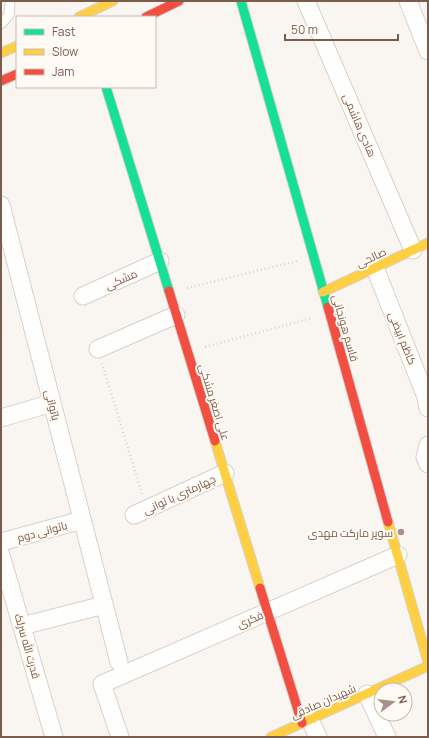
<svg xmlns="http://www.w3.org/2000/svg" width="429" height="738" font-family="Manrope,Cairo,sans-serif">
<rect width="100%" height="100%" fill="#f9f5f0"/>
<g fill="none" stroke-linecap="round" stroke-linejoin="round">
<g stroke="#d7d1cb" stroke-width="11">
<path id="lane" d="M1,24L9,15L10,1"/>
</g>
<g stroke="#d7d1cb" stroke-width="19">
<path id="street" d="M306,1L413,250
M408,1L428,51
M1,205L119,662
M375,268L426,397L428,408
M83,296L160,261
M98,349L176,315
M1,418L52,403
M428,445L425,457L428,464
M134,515L225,473
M1,542L82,520
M1,555L54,737
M22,626L104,605
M367,694L387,737
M310,720L318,737
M120,737L102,684L398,555"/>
</g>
<g stroke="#d9d2cb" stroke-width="11">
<path id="fast" d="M241,1L328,307
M106,87L169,291"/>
</g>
<g stroke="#d9d2cb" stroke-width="11">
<path id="slow" d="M79,17L113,1
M1,53L17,46
M323,292L428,243
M215,441L260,588
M388,522L428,662
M271,737L428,666"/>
</g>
<g stroke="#d9d2cb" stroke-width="11">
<path id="jam" d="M146,17L179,1
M1,81L17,74
M169,291L215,441
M328,307L388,522
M260,588L302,723"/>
</g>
<path stroke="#dcd5d0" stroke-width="2.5" stroke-dasharray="1 3" stroke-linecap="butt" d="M187,288L297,261
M205,347L312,318
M102,363L142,494"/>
<use href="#lane" stroke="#fefefd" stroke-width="9"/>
<use href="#street" stroke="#fefefd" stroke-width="17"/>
<use href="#fast" stroke="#16e098" stroke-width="9"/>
<use href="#slow" stroke="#ffcf43" stroke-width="9"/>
<use href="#jam" stroke="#f24e42" stroke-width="9"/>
<path stroke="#dcd5d0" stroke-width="2.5" stroke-dasharray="1 3" stroke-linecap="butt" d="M95,1L102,17"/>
</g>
<circle fill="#a69286" stroke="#fffaf3" stroke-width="1.5" cx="401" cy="532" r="4"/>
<g text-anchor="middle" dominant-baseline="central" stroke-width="4" stroke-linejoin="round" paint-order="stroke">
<g font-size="11" fill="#7a5c4d" stroke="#fffaf3">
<text transform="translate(360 125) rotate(67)">هادی هاشمی</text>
<text transform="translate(371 257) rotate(-25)">صالحی</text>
<text transform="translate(121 279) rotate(-24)">مشکی</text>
<text transform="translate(346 328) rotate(74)">قاسم هونجانی</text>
<text transform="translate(403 338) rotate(68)">کاظم ابیضی</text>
<text transform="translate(215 402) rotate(73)">علی اصغر مشکی</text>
<text transform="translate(53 405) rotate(76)">باتوانی</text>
<text transform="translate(179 494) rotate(-25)">چهارمتری با توانی</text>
<text transform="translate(42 531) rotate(-15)">باتوانی دوم</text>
<text transform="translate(250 619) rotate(-23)">فکری</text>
<text transform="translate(28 646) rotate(74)">قدرت الله سرلک</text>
<text transform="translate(323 701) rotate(-24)">شهیدان صادقی</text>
</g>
<g font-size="11" fill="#7a5c4d" stroke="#fffaf3" text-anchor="end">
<text x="393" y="532">سوپر مارکت مهدی</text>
</g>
</g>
<rect width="429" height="738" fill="none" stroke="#7a5c4d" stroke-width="4"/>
<rect x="16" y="16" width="140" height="72" fill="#fffaf3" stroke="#cabbb1"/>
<rect x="24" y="29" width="20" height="6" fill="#16e098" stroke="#cabbb1"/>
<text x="52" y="36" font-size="12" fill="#7a5c4d">Fast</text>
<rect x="24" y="49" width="20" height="6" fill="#ffcf43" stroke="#cabbb1"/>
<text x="52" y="56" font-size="12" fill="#7a5c4d">Slow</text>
<rect x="24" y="69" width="20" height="6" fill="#f24e42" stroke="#cabbb1"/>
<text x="52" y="76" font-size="12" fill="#7a5c4d">Jam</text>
<g transform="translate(393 702) rotate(75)"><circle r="19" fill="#fffaf3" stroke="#cabbb1"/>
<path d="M0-3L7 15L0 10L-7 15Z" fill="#a69286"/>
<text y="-6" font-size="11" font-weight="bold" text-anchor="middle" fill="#7a5c4d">N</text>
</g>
<path d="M285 34v6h113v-6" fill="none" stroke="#7a5c4d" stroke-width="2"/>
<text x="291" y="34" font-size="12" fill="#7a5c4d" stroke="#fffaf3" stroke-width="3" paint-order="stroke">50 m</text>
</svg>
